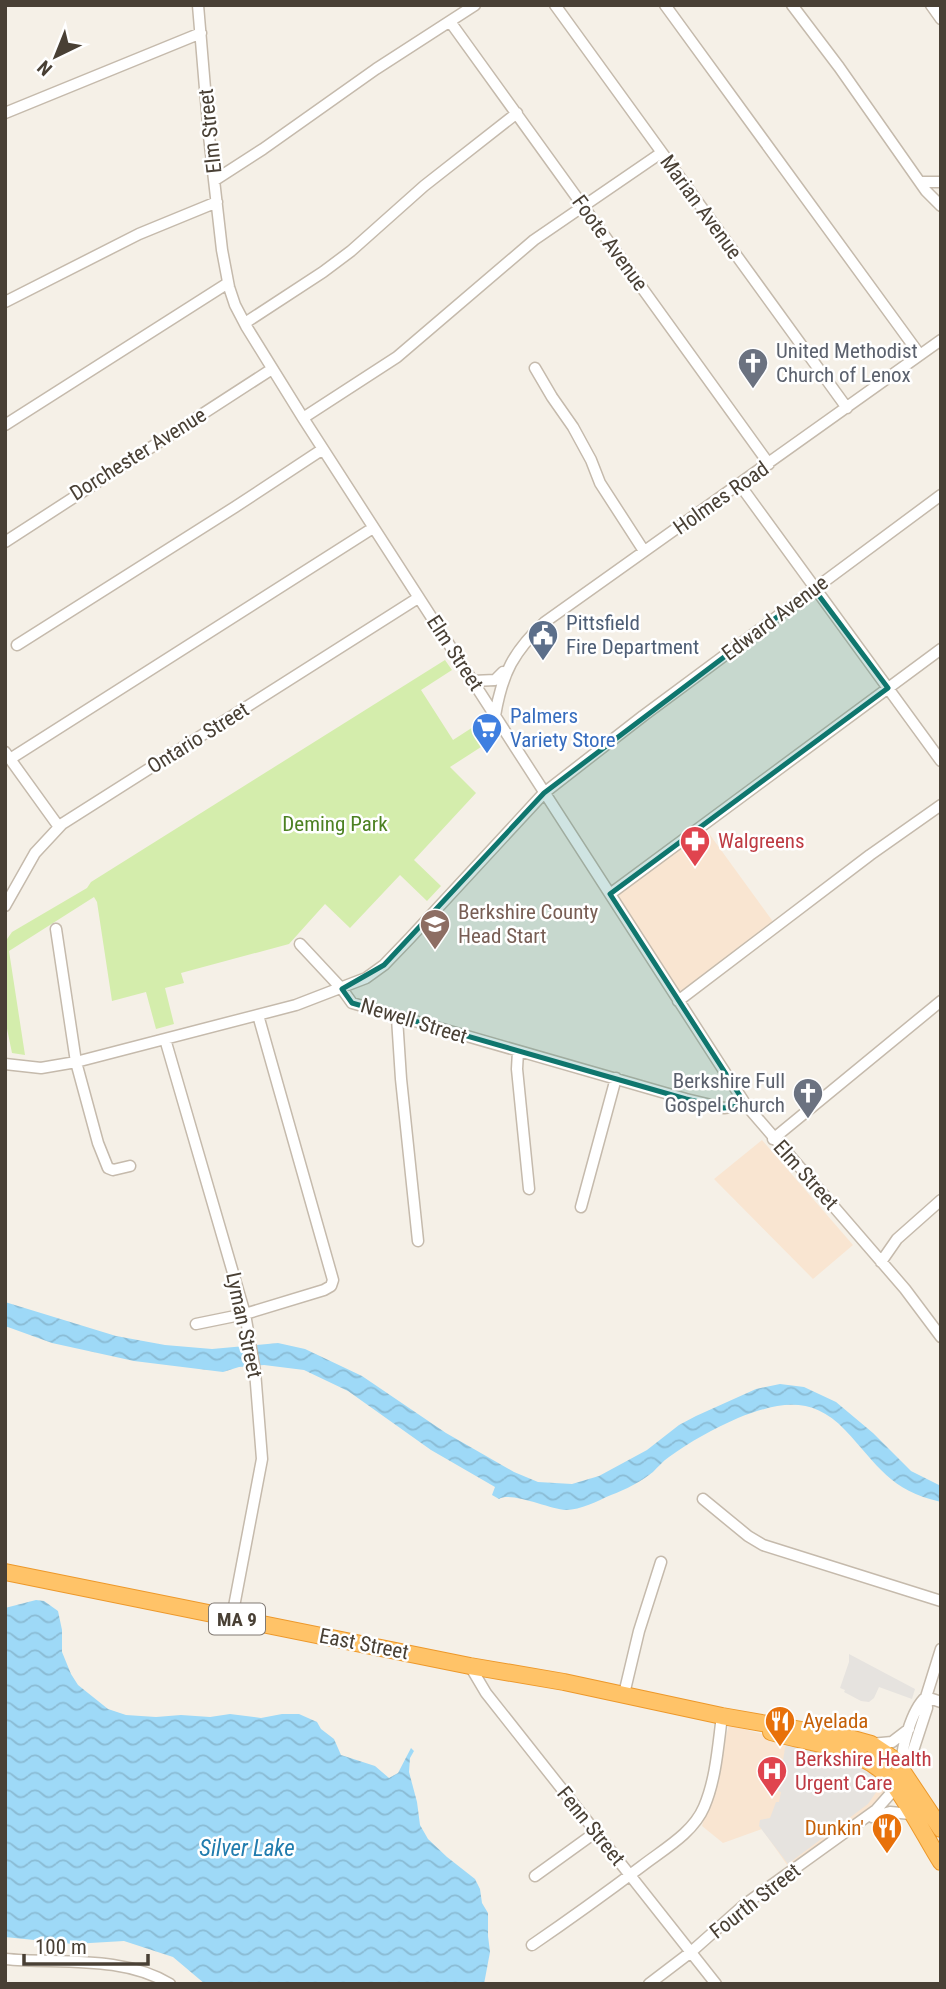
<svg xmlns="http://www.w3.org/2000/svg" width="946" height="1989" font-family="'Roboto Condensed',sans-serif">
<defs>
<pattern id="water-waves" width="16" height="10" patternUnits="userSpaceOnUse" patternTransform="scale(1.75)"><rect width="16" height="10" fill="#9ed9f7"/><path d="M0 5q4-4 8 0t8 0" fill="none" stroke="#8abbd4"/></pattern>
</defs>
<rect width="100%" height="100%" fill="#f5f0e7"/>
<path fill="#f9e5d1" d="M705,828L774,923L680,994L616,895Z
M762,1140L853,1245L813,1279L714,1179Z
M729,1725L858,1760L883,1777L889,1792L790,1869L762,1829L723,1843L702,1826Z"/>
<path fill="#d4edac" d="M445,660L452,670L421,690L453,740L484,720L495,738L450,767L476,793L414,860L441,886L427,901L400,875L350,928L325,904L289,944L181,973L184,983L165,988L174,1024L156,1029L146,992L112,1001L97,902L94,897L9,951L25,1055L12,1053L5,1019V942L12,932L87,888L91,882Z"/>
<path fill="#e6e3df" d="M849,1654L915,1689L912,1699L879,1687L874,1698L869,1702L861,1701L844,1692L845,1690L840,1688L849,1662Z
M786,1742L837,1752L878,1777L881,1785L868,1804L788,1864L759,1826L760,1820L770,1818L776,1802H779L781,1792L778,1791Z"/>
<path fill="url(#water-waves)" d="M5,1302L116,1336L165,1345L212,1349L278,1343L305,1349L362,1376L446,1433L514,1472L538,1482L572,1484L599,1476L647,1450L679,1425L696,1416L756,1389L780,1384L804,1387L836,1402L873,1433L911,1471L941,1486V1502C889,1490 879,1466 845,1430C812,1395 779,1402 738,1418C713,1429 691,1441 669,1457C663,1461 658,1467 653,1472C642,1481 625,1490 611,1495C597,1501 581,1510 566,1510C549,1509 511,1491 499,1499L492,1495L495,1487L431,1450L348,1391L304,1370L264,1365L239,1367L223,1372L134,1361L52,1343L5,1326Z
M36,1600L44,1601L58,1611L62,1630V1652L71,1674L78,1685L108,1709L126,1715L156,1717L181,1715L210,1717L230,1714L261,1718L282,1714H299L317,1722L321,1729L334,1739L341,1755L375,1766L389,1778L398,1773L411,1748L414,1751L410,1758L409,1772L417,1802L420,1825L428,1839L447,1857L475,1879L480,1889L482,1903L488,1913V1936L490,1952L484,1984H205L173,1957L124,1941L73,1944L5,1937V1608Z"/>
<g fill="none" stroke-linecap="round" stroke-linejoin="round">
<g stroke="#c5baac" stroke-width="13">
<path id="minor" d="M198,5L209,136L222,250L229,287L235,305L246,326L303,418L746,1105L905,1289L941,1337
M555,5L847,408
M665,5L920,355
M792,5L839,67L926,191L941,206
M931,5L941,19
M451,23L769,464
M5,113L201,33
M215,180L263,149L376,69L475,5
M920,182H941
M5,302L139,234L217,202
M245,323L323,272L351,251L424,186L517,113
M535,368L552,397L573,427L591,460L600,483L644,551
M303,418L397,357L534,240L661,153
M5,425L228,283
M740,485L941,761
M5,542L272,369
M17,645L235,507L323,449
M473,681L495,680L503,672
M495,716C502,673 514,651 545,622L941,340
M5,752L59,827
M10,759L373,528
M610,894L941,649
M5,906L35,853L62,824L418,598
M56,929L76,1062L98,1143L108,1168L113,1170L130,1166
M300,944L342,989L352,1003L686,1099L724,1108L746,1105
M678,1001L870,855L941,805
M397,1018L401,1079L418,1241
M165,1039L245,1314L255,1371L262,1459L232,1617
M518,1051L517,1069L529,1189
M5,1064L41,1068L76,1062L296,1005L366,978L384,965L410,938L544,793L643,716L941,495
M773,1139L941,1001
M581,1207L616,1078
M881,1262L897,1239L941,1200
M196,1324L245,1314L324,1290L331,1286L333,1280L258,1015
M703,1499L748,1536L763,1545L941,1601
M470,1666L486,1693L716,1984
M624,1694L639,1631L661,1562
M926,1697L941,1702
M871,1744L892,1742L909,1729
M902,1768C900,1750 912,1709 926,1697
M902,1769L910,1760L927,1708L926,1697L941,1649
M872,1817L890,1812L911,1814
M535,1876L596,1832
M532,1945C570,1919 606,1893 642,1866C664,1849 693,1833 704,1807C716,1779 718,1746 722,1716
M5,1959C59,1964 122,1955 170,1984
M649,1984L691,1952L744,1905L876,1810L899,1784"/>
</g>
<g stroke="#ed982a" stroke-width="18">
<path id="highway" d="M5,1572L470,1666L564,1682L722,1716L853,1739L871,1744L895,1760L941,1829
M771,1732C806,1743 848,1745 878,1768C898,1782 926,1839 941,1862"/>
</g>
<use href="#minor" stroke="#fff" stroke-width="10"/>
<use href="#highway" stroke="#ffc368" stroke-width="16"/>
</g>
<path fill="#0f766e" fill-opacity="0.2" stroke="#0f766e" stroke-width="5" stroke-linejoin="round" d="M814,589L888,688L610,894L746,1105L724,1108L686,1099L352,1003L342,989L384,965L544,793Z"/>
<defs>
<g id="church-pin" transform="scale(1.575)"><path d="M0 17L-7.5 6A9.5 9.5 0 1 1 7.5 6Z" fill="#6b7280" stroke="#fff"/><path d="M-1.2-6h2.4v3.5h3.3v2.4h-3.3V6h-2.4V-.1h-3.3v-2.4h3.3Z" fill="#fff"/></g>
<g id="civic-pin" transform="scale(1.575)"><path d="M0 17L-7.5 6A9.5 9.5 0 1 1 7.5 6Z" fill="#5c6f8a" stroke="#fff"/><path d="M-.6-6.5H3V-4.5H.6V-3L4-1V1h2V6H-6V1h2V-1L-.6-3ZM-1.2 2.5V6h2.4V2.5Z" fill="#fff"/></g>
<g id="supermarket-pin" transform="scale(1.575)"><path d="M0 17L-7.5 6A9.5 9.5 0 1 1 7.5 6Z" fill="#3f7fe0" stroke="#fff"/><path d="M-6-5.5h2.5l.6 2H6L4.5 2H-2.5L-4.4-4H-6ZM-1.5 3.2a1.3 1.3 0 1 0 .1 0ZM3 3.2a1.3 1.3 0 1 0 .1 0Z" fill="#fff"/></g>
<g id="pharmacy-pin" transform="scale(1.575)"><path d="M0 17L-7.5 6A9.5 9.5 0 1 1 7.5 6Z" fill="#e0444e" stroke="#fff"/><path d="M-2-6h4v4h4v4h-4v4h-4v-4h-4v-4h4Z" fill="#fff"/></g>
<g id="school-pin" transform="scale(1.575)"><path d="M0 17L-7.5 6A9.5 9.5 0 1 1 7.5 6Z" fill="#8d6e63" stroke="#fff"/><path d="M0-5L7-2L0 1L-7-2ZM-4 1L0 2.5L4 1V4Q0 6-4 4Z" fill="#fff"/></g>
<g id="restaurant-pin" transform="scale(1.575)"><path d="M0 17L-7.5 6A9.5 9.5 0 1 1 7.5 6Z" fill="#e8710a" stroke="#fff"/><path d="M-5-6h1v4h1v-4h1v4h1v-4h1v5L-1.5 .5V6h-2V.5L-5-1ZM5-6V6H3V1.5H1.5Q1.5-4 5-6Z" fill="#fff"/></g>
<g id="hospital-pin" transform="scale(1.575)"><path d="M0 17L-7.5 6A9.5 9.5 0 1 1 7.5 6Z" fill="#e0444e" stroke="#fff"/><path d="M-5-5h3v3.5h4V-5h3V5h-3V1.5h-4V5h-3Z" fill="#fff"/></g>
</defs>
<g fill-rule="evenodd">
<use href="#church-pin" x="753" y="363"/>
<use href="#civic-pin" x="543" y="635"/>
<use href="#supermarket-pin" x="487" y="728"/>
<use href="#pharmacy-pin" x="695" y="841"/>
<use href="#school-pin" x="435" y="924"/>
<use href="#church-pin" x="808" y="1093"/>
<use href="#restaurant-pin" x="780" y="1721"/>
<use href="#hospital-pin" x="772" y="1771"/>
<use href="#restaurant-pin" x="887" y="1828"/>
</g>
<g text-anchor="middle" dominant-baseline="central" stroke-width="5" stroke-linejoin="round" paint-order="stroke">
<rect fill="#fff" stroke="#807972" stroke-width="2" x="209" y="1603.5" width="56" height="31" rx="5"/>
<g font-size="19" font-weight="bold" fill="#494035">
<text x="237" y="1619">MA 9</text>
</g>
<g font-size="21" fill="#494035" stroke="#fff">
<text transform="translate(210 131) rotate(-96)">Elm Street</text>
<text transform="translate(701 207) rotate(54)">Marian Avenue</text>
<text transform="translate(610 243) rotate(54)">Foote Avenue</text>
<text transform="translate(138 454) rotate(-32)">Dorchester Avenue</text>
<text transform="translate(721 498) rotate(-35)">Holmes Road</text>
<text transform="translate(775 618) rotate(-37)">Edward Avenue</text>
<text transform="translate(455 653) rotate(57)">Elm Street</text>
<text transform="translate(198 738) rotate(-32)">Ontario Street</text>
<text transform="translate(414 1021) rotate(17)">Newell Street</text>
<text transform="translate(806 1175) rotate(48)">Elm Street</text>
<text transform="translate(244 1325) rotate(78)">Lyman Street</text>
<text transform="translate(364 1644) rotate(11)">East Street</text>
<text transform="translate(591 1826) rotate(51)">Fenn Street</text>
<text transform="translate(755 1901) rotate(-38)">Fourth Street</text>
</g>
<g font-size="21" fill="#5b616d" stroke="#fff" text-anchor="start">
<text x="776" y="351">United Methodist<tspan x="776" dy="24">Church of Lenox</tspan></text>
<text x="785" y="1081" text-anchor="end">Berkshire Full<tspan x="785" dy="24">Gospel Church</tspan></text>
</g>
<g font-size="21" fill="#4e5e75" stroke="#fff" text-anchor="start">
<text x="566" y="623">Pittsfield<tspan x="566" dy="24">Fire Department</tspan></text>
</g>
<g font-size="21" fill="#366cbe" stroke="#fff" text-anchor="start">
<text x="510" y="716">Palmers<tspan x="510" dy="24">Variety Store</tspan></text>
</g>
<g font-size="21" fill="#4c8122" stroke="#fff">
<text x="335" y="824">Deming Park</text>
</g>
<g font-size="21" fill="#be3a42" stroke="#fff" text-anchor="start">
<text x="718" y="841">Walgreens</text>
<text x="795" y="1759">Berkshire Health<tspan x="795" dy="24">Urgent Care</tspan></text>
</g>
<g font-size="21" fill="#785e54" stroke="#fff" text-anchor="start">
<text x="458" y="912">Berkshire County<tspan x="458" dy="24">Head Start</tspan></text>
</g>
<g font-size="21" fill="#c56008" stroke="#fff" text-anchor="start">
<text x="803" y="1721">Ayelada</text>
<text x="864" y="1828" text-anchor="end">Dunkin'</text>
</g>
<g font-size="23" font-style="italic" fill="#217cae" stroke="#fff">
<text x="247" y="1848">Silver Lake</text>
</g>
</g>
<rect width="946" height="1989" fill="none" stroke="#494035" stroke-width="14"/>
<g transform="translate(56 56) rotate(223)" stroke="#ffffff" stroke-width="5" paint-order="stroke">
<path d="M0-5L12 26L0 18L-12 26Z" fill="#494035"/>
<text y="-10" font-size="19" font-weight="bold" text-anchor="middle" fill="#494035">N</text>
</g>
<path d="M24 1954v10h124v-10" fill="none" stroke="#494035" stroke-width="3.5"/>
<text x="35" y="1954" font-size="21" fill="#494035" stroke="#ffffff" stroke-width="5" paint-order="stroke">100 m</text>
</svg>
